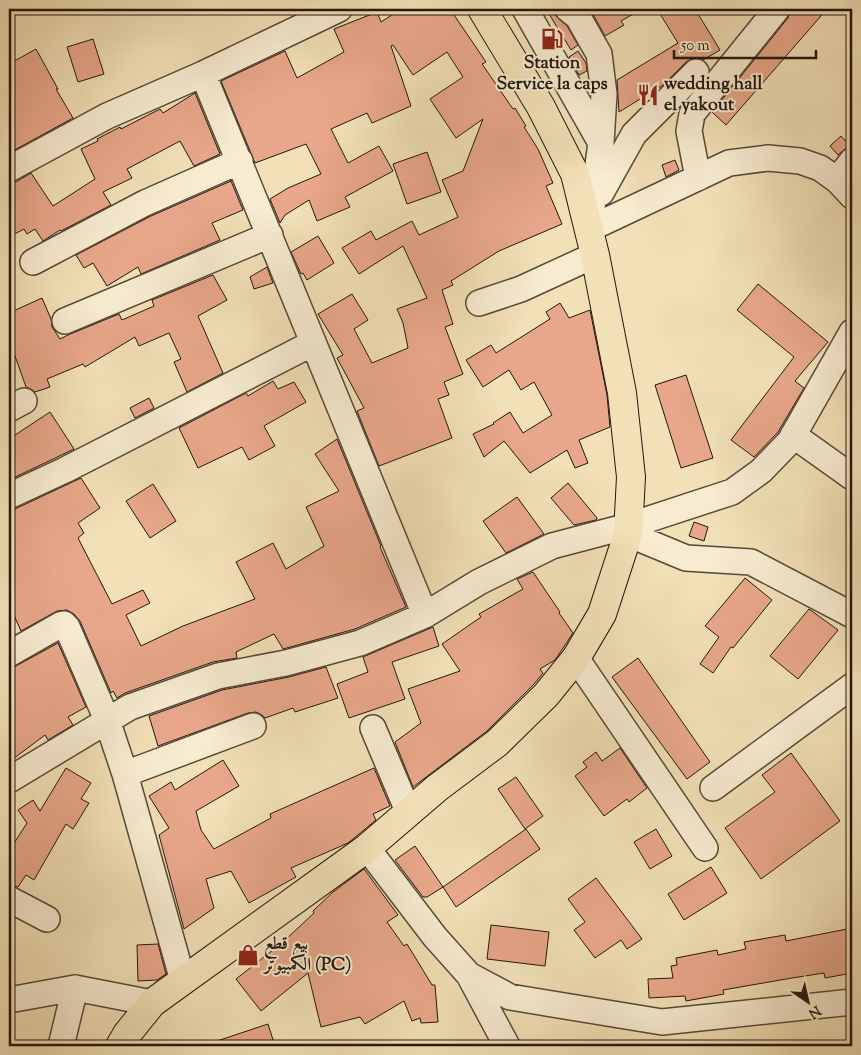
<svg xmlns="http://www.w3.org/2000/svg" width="861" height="1055" font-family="'Sorts Mill Goudy',Amiri,serif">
<rect width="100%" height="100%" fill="#f2e0b6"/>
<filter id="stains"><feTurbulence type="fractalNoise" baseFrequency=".004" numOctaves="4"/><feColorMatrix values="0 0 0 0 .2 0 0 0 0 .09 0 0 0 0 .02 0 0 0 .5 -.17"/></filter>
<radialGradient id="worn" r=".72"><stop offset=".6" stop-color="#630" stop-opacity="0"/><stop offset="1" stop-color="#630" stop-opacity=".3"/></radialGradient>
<path fill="#e8a78a" stroke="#231710" d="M401,9H450L486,62L482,64L513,109L515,108L526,126L524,127L538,149L553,183L546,186L562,224L499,251L451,281L453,285L442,290L453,324L445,327L463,374L444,382L449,395L438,399L452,438L379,466L357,411L364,408L337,358L343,355L318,314L352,294L368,320L354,329L372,363L408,348L403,323L397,309L427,298L403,246L359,274L342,248L371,231L376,240L412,221L419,235L458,217L442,180L463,171L483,119L456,138L430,99L463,77L447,52L413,75L393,45L391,46L411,106L372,123L367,113L331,129L348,163L379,146L393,171L345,197L350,207L317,221L309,200L285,215L280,223L270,199L288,188L321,174L306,144L255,163L221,81L285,51L297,78L344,52L334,29L377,12L381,22Z
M546,9H554L555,15L567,26L578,45L571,50Z
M590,9H642L621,21L624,25L605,36Z
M657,9H695L720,50L703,60L693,58L686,62L663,85L619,112L617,80L678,43Z
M791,9H827L726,125L712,112L788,18Z
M93,39L104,74L78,82L67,47Z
M36,49L58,89H56L73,118L9,153V64Z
M578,51L586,63L587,71L579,75L569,57Z
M195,93L220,154L194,166L180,141L127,169L132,178L103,192L111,205L61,231L60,230L43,241L35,229L27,234L24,229L9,237V183L16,182L31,173L53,206L95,179L81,149L98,141L97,139L120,127L121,129L160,109L163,113Z
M841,136L851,147L846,148L838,155L830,146Z
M427,152L441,192L407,204L393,164Z
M675,160L679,170L666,177L662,165Z
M231,181L243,210L212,223L220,240L141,274L138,267L107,286L93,263L84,268L76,255L151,216Z
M318,236L334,263L307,280L303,273L301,274L291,252Z
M267,267L273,283L254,289L250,277Z
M213,275L227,300L198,316L223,373L187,392L174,362L181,359L169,333L139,346L135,337L85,367L83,364L47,379L50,387L35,392L31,389L26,387L9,339V313L42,298L51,319L52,327L60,339L68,335L119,314L122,320L154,306L152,300Z
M758,284L828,342L795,381L804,388L778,432L754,457L731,440L794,357L737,310Z
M560,303L569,318L590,310L607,395L610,427L579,440L588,463L575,468L567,450L530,473L504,441L484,457L473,434L494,424L493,423L510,412L523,433L552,415L534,382L521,390L509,370L483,387L466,360L491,345L496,353L550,319L546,312Z
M686,375L713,458L681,468L655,385Z
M273,381L278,389L294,382L306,402L264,426L275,446L249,460L242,447L198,468L179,428L246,393L248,396Z
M149,398L154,408L135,418L130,408Z
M50,412L74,449L9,480V439Z
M337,439L381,546L380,547L406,607L355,629L283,649L274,634L236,652L237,658L213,662L125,693L117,698L113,691L111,693L80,621L74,614L67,610L57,611L21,631L9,604V510L15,509L81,478L100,508L78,523L84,533L78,538L112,604L143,590L150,603L126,615L141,646L183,626L255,599L236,562L273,543L286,569L324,546L306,507L339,491L315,454Z
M568,483L597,518L596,520L574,525L551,498Z
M153,484L176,521L150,538L126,501Z
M517,497L544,534L506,553L483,521Z
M694,522L708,527L704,541L689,536Z
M533,572L560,612L559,613L573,633L555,660L540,669L543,673L534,684L487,731L413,787L395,742L421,723L408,689L460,671L442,644L481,617L479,614L523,589L517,579Z
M745,578L772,600L733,648L731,647L713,673L700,664L719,637L705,626Z
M809,609L838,630L798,679L770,656Z
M433,627L439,646L392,662L405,699L349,718L337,684L368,672L363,657Z
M58,643L86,707L68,717L73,725L48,740L45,735L9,762V668L16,666Z
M638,658L710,762L687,779L612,677Z
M326,667L338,698L295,712L293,708L265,718L262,715L256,712L248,713L158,746L149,716L222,690L289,677Z
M620,748L647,788L629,802L627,799L604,816L575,776L587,767L583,762L596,752L602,761Z
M791,753L840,821L761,879L725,828L775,792L762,775Z
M223,760L239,786L196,811L201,830L214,849L271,818L270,814L374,768L390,806L373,814L376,820L348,843L291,868L296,877L249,903L231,871L206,879L214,908L184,929L159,835L169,828L149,796L171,782L175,790Z
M66,768L91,783L81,799L89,803L73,829L66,824L34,880L26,875L18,887L9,885V851L27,823L18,810L33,800L40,811Z
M516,777L543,816L525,829L498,789Z
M526,829L540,849L456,907L443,887Z
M656,829L672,856L650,869L634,842Z
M415,846L443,887L427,897H423L395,860Z
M711,867L727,893L684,920L668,894Z
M364,869L398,915L387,922L404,946L407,944L432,985H435L438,1022L421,1023L420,1018L412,1021L404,1001L365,1024L360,1017L321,1027L308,973L261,1011L236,979L282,943L314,913L313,911L333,892Z
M596,878L642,939L627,949L621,940L595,958L574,930L585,922L568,899Z
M491,925L549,932L545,966L487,959Z
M852,928V973L825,978L824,973L792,978L723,990L724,994L686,1001L685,996L649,998L648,979L673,978L671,966L677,965L676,958L717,950L718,955L746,949L744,942L785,935L786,941Z
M158,944L166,974L157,980L138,981L137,945Z
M268,1024L275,1046H211V1043Z"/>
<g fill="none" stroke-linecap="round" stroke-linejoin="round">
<g stroke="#57493a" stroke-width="28">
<path id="minor" d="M525,9L601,143
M568,9L578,17L599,54L604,94L601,143L589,229
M203,74L425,615
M9,169L107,116L203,74L339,9
M698,178L689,131L692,114L777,9
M837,180L852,161
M601,193L634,134L696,72
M589,229L729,163L768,158L800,161L820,168L837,180L852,196
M33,262L145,203L240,161
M479,303L521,289L595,255
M65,321L270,235
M9,409L24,401
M793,435L852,477
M9,496L65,470L313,343
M628,534L686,558L751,562L852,615
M9,654L60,625L64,624L67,627L107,720L125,774L183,981
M576,658L705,848
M373,728L408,811
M125,774L253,726
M9,780L130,707L218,676L286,663L360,643L425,615L479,582L552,546L628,526L732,492L761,471L790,441L852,332
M713,788L852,686
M367,848L435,937L469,975L510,997L662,1022L852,1002
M9,899L47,919
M469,975L507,1046
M9,1000L75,988L152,1003
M61,1046L75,988"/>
</g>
<g stroke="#231710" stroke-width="30">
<path id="major" d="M120,1046L127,1034L152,1003L367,848L437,788L497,743L546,695L576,658L602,614L628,534L631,477L622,393L595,255L575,174L541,107L482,9"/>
</g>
<use href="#minor" stroke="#f7ebd0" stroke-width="25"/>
<use href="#major" stroke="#f2e0b6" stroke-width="28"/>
</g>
<defs>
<g id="fuel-bare" transform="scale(1.725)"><path d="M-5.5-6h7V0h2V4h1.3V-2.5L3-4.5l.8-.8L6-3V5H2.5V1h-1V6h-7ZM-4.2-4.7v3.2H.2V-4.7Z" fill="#8f2418" stroke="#f7ebd0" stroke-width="2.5" paint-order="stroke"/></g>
<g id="restaurant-bare" transform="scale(1.725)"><path d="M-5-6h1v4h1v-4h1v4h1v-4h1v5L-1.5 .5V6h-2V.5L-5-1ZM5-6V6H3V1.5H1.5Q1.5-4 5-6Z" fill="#8f2418" stroke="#f7ebd0" stroke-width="2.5" paint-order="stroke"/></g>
<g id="shop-bare" transform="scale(1.725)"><path d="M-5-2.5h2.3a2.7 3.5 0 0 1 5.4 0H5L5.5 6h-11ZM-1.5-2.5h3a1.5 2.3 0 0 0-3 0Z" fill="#8f2418" stroke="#f7ebd0" stroke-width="2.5" paint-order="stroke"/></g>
</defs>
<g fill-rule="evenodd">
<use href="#fuel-bare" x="552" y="39"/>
<use href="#restaurant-bare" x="648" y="95"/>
<use href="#shop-bare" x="248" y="955"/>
</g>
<g text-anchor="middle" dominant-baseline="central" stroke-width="4" stroke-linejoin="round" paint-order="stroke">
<g font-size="18" font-weight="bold" fill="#231710" stroke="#f7ebd0" text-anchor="start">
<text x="552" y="64" text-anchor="middle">Station<tspan x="552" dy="21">Service la caps</tspan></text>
<text x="664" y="85">wedding hall<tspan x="664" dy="21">el yakout</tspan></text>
<text x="264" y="945">بيع قطع<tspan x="264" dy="21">الكمبيوتر (PC)</tspan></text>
</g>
</g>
<rect width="861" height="1055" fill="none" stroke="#f2e0b6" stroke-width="30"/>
<rect x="10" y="10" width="841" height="1035" fill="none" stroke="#231710" stroke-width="2.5"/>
<rect x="15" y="15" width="831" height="1025" fill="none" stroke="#231710"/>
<g transform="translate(808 1002) rotate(146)" stroke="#f7ebd0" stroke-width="4" paint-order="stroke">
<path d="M0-4L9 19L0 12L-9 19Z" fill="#231710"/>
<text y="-8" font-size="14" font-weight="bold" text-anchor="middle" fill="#231710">N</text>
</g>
<path d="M674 50v8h142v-8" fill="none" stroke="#231710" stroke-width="2.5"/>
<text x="681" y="50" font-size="15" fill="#231710" stroke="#f7ebd0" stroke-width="4" paint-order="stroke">50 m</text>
<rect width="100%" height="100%" filter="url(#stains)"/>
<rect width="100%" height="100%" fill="url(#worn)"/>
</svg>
